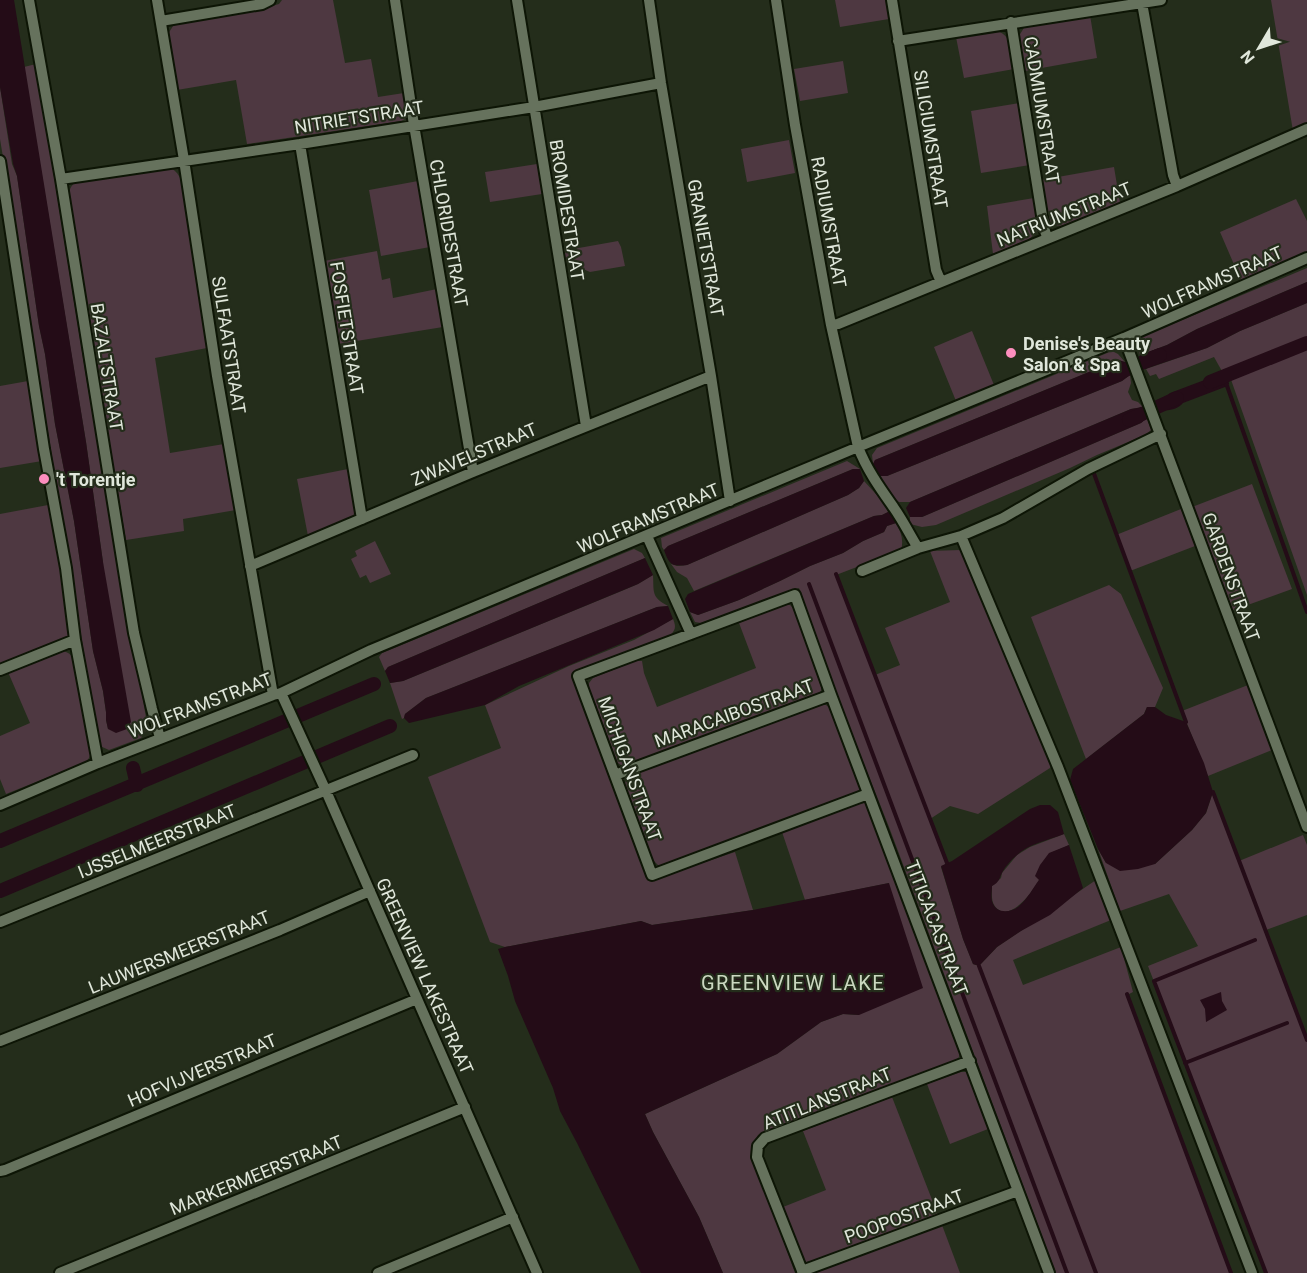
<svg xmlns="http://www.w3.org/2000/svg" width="1307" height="1273" font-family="Roboto,sans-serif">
<rect width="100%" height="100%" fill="#242d1b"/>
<path fill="#4e3841" d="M282,0H333L345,63L371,59L378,97L404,93L407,110L405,119L401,121L247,144L236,80L177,90L168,34L173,26L178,23L272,6L279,4Z
M835,0H886L889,19L840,27Z
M1271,0H1307V125L1293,131Z
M1090,15L1097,58L1025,71L1019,36L1025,26Z
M994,30C1013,34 1012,53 1014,69L964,78L956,37Z
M843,61L848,93L800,101L794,69Z
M36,64L87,383L147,723V729L141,738L109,750L100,746L98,741L72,578L0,139V87L12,164L17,176L39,326L45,354L55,424L74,521L93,651L103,691L106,712V720L108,729L103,562L86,442L24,67Z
M1019,103L1030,165L981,173L971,111Z
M789,140L795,173L747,182L741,149Z
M537,164L542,194L490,202L485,172Z
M168,167C175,170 178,173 181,180L207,348L155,358L170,453L224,444L236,510L183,519L184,531L126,540L69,201C69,190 69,187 78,180Z
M1114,167L1120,203L1066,225L1059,226L1052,224L1046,213L1041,180Z
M418,181L430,247L381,256L369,190Z
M1034,198C1035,207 1039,218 1038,227C1037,241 1005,249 993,254L987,206Z
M1296,199L1307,221V256L1242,283L1220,232Z
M618,241L621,247L625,266L590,272L564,261L562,251Z
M377,251L382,280L390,278L393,298L437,289L443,327L338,344L324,261Z
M1307,268V282L1197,329L1167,345L1140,355L1137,345L1139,338Z
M1307,303V595L1229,374L1223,373L1214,357L1159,379L1156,374L1150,376L1146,369L1207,348L1240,331Z
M972,331L994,385L956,401L934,347Z
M1112,351L1118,354L1125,362L1118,360L875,460L873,464L872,455L877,448Z
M1130,375L1131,383L1128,392L1132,400L1138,402L1143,407L1131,409L910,502H899C890,494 879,485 877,472L879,476H887L1122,381Z
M28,381L42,461L0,468V386Z
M1147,418L1151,430L1145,435L1097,455L1070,468L936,525L922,527L910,524V517H922L1141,423Z
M847,461L860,469H853L668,546L664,550L662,547L661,538Z
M348,469L355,511L352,518L308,536L297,479Z
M864,481L885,504L888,512L882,515L874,516L694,591L687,578L677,572L671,564L677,566L687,565L848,495L859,488Z
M1252,484L1292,589L1231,611L1192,507Z
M48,505L66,591L70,632L68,639L0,665V514Z
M1181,509L1195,546L1130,571L1116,535Z
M896,523C901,532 904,540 901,550L836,575L875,675L900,665L885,628L950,602L930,551L960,550L966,556L1052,763L1050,768L978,814L950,806L930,819L947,863L941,867L963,939L973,964L979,966L997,947L1096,880L1111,920L1013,960L1023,985L1121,947L1133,992L1127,995L1231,1273H1056L889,827L843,711L799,588L701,623L695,622L690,612L698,615L739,600L780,581L810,566L843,553L863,541L884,532L887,526Z
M375,541L391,574L370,583L366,575L360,578L351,559L357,556L355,551Z
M634,549L642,553L645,558L388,667L385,671L379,657L382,653Z
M653,575C654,592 651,597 668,606L657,607L426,698L405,714L404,718L402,719L390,683L403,681L624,590L638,584Z
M1109,585L1121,594L1163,688L1155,707H1147L1144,714L1086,759L1031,617Z
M784,604L790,605L794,609L821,687V691L816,695L627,765H621L618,763L589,688V683L593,678L635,661H642L644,673L657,707L756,668L739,623Z
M673,619C676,626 676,630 670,635L572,673L648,881L735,852L753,910L652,925L641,921L505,947L490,942L428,777L501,748L485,705L569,666L634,640Z
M63,651C70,653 73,656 75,663L91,753L89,758L86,762L6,794L0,779V736L30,723L8,672L57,652Z
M1248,685L1272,750L1208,776L1182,711Z
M818,705H826L831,709L859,783V790L851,795L665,865H658L653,860L625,785L626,779L631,775Z
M1213,792L1239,861L1303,835L1307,845V915L1266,930L1307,1040V1273H1266L1148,966L1198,946L1169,894L1120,911L1098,849L1106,863L1155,864L1192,830L1206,813Z
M865,803L869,807L960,1051L959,1057L956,1060L758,1135L751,1152L795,1273H723L699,1217L653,1132L645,1114L777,1054L821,1022L843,1014L859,1015L889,883L805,900L782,832L858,804Z
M1064,834L1069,845L1049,854C1046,862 1043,872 1039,880C1033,891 1015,916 1001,911C990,906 992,895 992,886L1001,878L1002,873L1017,855L1030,847Z
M961,1072H966L969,1075L988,1129L950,1144L927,1084Z
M892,1097L938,1215L812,1261L806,1262L802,1258L783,1207L826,1190L803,1131Z
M942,1225L960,1273H814L817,1271Z"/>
<path fill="#240c17" d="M0,0H14L86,442L103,562L131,722L127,729L116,733L108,729L106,720V712L103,691L93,651L74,521L55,424L45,354L39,326L17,176L13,164L0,87Z
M1307,282V303L1240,331L1207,348L1145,369L1140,355L1167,345L1197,329Z
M1118,360L1125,362L1130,375L1122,381L887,476H879L873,464L875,460Z
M1223,373L1228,378L1229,384L1225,387L1183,403C1178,409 1170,411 1161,410L1160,402L1164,398L1170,393Z
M1143,407L1147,418L1141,423L922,517H910L906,508L910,502L1131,409Z
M853,469H860L864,481L859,488L848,495L687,565C671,567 669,564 664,550L668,546Z
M888,512L891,513L896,523L887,526L884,532L863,541L843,553L810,566L780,581L739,600L698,615L690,612L685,599L688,594L874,516L882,515Z
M645,558L653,575L638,584L403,681L390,683L385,671L388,667Z
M668,606L673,619L654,630L519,686L485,705L409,723L404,718L405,714L426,698L657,607Z
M1147,707H1155L1166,715L1186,722L1204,763L1213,792L1206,813L1192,830L1155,864L1138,869L1120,871L1106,863L1098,849L1070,780L1073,769L1144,714Z
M1040,805H1050L1058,812L1064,834C1049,840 1028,844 1016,856C1011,860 1006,866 1003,871C999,878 1000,882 992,886C992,890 991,897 992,901C996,915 1012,913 1020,905C1028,898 1033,888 1039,880L1035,876L1040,865L1049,853L1069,845L1083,888L1050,915L1021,931L997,947L979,966L973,964L963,939L941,866L952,861L1030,809Z
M889,883L923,988L859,1015L843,1014L821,1022L777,1054L645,1114L653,1132L699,1217L723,1273H641L577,1143L560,1111L553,1088L515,1001L508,976L498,949L505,947L641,921L652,925L753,910Z
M1221,992L1222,1001L1227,1010L1206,1022L1205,1009L1200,1000Z"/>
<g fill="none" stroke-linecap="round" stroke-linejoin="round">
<path stroke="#240c17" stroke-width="4" d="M1226,383L1307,612
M1093,471L1186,722
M836,574L947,863
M809,584L1067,1273
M1213,792L1307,1040
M1255,940L1154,981L1266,1273
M979,966L1096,1273
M1127,994L1231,1273
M1185,1063L1287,1023"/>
<path stroke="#240c17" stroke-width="14" d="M1111,376L1160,355
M1210,382L1307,343
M1129,420L1177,398
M133,768L137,785
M0,841L374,684
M0,891L390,726"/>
<g stroke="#0d1505" stroke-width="14">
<path id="street" d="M29,0L61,179L134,633L152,709L160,738
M157,0L184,160L217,376L273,695
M395,0L414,125L473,472
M517,0L586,426
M649,0L661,83L711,376L730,501
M776,0L795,125L831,325L858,447C867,470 880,488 894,508C903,521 910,535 918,548L961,536L1058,767L1252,1273
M892,0L936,270L941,282
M1142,3L1173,175L1177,186
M161,21L262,4L270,0
M1011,22L1044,228L1047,237
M898,41L1161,0
M300,144L362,519
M0,161L44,449L66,568L75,640L98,763
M61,179L300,144L534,107L661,83
M831,325L838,324L1177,186L1307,129
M1124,338L1307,827
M647,536L691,634
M961,536L1003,518L1088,469L1161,434
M250,566L473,472L711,376
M862,571L918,548
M0,670L75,640
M281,693L326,791L537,1273
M615,775L831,695
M868,794L652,875L578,676L795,595L831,695L1049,1273
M0,805L98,763L273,695L281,693L371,650L858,447L1124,338L1307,258
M0,922L413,755
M0,1041L280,930L370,891
M0,1171L5,1170L417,999
M802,1271L1018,1191
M60,1273L465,1107
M378,1273L513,1217
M803,1273L757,1157L758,1146L765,1138L970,1061"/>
</g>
<use href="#street" stroke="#66725d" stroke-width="10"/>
</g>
<g fill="#fd8ebe" stroke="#242d1b" stroke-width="2">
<circle cx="1011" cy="353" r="6"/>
<circle cx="44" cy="479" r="6"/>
</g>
<g text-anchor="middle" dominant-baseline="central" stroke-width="4.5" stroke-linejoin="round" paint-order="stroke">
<g font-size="18" fill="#e0e7db" stroke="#242d1b">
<text transform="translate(1042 110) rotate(81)">CADMIUMSTRAAT</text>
<text transform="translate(359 117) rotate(-9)">NITRIETSTRAAT</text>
<text transform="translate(931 139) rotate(81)">SILICIUMSTRAAT</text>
<text transform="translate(567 210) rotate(81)">BROMIDESTRAAT</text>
<text transform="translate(1064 214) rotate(-22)">NATRIUMSTRAAT</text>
<text transform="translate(829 222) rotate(80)">RADIUMSTRAAT</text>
<text transform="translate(449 233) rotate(80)">CHLORIDESTRAAT</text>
<text transform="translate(706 248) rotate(80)">GRANIETSTRAAT</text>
<text transform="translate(1212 282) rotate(-24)">WOLFRAMSTRAAT</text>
<text transform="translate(347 328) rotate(81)">FOSFIETSTRAAT</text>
<text transform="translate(229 345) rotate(81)">SULFAATSTRAAT</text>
<text transform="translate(107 367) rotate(81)">BAZALTSTRAAT</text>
<text transform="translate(474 454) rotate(-23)">ZWAVELSTRAAT</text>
<text transform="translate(648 518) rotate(-23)">WOLFRAMSTRAAT</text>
<text transform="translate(1231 577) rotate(70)">GARDENSTRAAT</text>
<text transform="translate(200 705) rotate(-21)">WOLFRAMSTRAAT</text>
<text transform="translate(734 713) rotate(-20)">MARACAIBOSTRAAT</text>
<text transform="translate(630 769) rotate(70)">MICHIGANSTRAAT</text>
<text transform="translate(157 841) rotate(-22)">IJSSELMEERSTRAAT</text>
<text transform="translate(937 928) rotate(69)">TITICACASTRAAT</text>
<text transform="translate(179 952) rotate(-22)">LAUWERSMEERSTRAAT</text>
<text transform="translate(425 976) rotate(66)">GREENVIEW LAKESTRAAT</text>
<text transform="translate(202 1070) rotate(-23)">HOFVIJVERSTRAAT</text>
<text transform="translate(827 1098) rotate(-22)">ATITLANSTRAAT</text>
<text transform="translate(256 1175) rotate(-22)">MARKERMEERSTRAAT</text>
<text transform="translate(904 1216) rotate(-20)">POOPOSTRAAT</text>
</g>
<g font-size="18" font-weight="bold" fill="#e0e7db" stroke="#242d1b" text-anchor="start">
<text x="1023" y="343">Denise's Beauty<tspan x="1023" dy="21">Salon &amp; Spa</tspan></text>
<text x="56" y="479">'t Torentje</text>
</g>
<g font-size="20" letter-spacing="1.5" fill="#cbd8c0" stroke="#242d1b">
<text x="793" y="983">GREENVIEW LAKE</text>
</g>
</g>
<g transform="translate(1259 48) rotate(231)" stroke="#242d1b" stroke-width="4.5" paint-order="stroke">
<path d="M0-4.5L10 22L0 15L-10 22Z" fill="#e0e7db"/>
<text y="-9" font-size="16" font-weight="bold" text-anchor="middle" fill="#e0e7db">N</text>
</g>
</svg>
